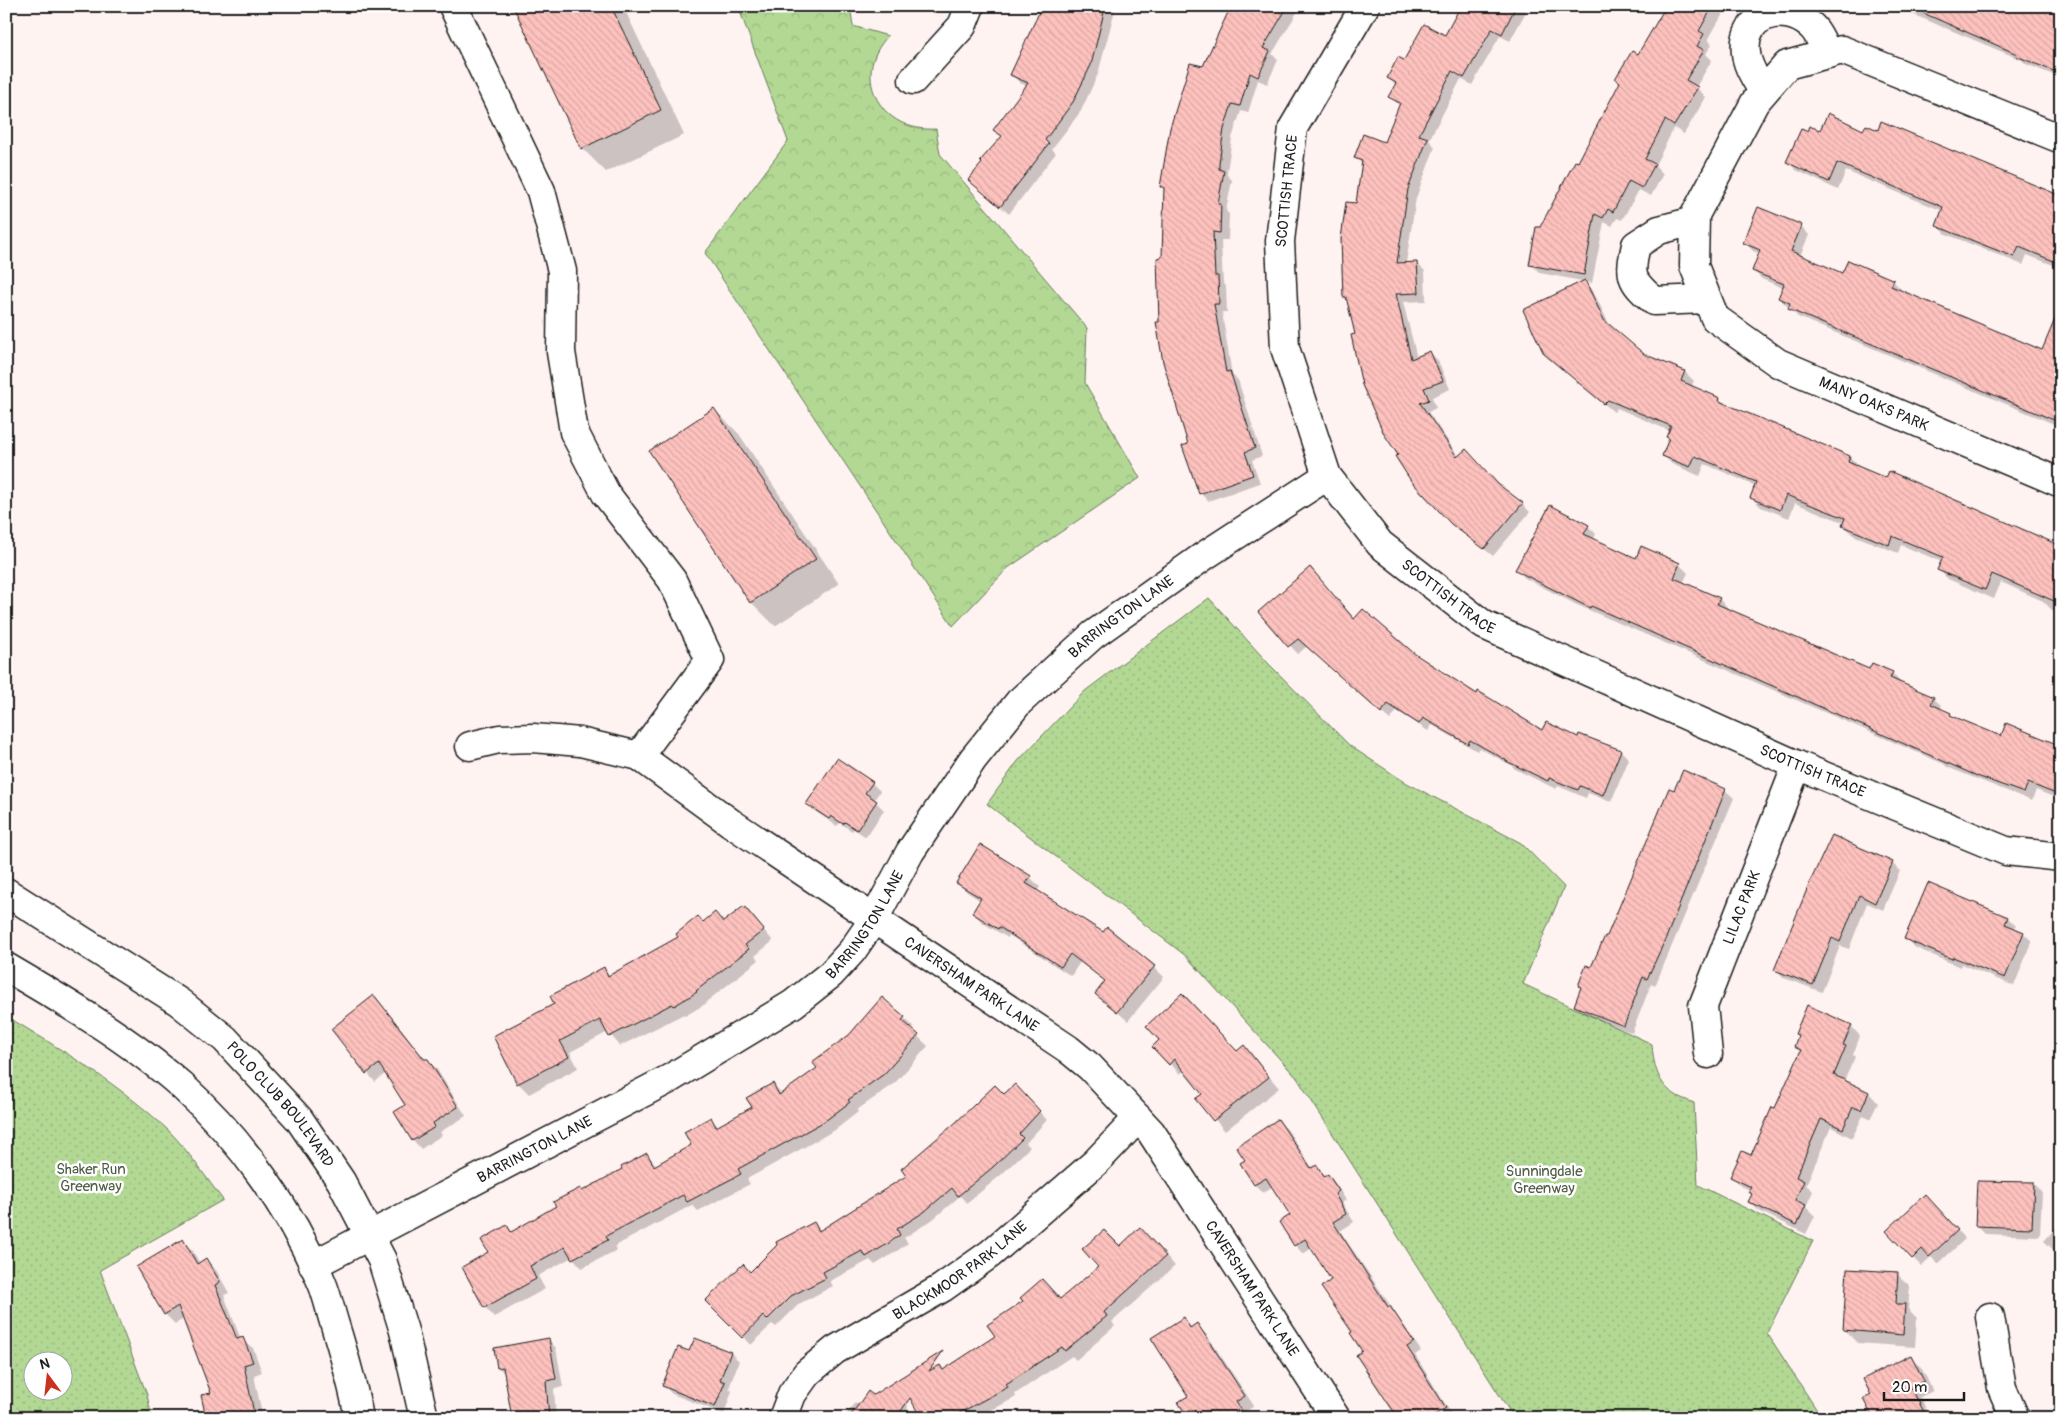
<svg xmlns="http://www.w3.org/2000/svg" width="2067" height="1424" font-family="Pangolin,sans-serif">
<defs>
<pattern id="green-dots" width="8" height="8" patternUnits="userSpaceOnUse" patternTransform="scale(1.25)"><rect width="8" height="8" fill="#b2d894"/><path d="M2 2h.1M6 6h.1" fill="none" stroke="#98b97f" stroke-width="1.8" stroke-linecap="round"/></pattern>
<pattern id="forest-crowns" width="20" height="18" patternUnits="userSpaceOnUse" patternTransform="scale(1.25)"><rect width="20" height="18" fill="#b2d894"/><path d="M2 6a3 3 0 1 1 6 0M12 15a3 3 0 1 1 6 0" fill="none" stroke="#98b97f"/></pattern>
<pattern id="building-back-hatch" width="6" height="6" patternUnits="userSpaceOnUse" patternTransform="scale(1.25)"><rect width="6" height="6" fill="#fec2be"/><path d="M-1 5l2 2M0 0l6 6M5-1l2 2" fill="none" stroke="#d9a6a3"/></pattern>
</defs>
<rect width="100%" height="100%" fill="#fff3f2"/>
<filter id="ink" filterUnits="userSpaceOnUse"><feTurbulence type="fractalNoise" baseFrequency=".02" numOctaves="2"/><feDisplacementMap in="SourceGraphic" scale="10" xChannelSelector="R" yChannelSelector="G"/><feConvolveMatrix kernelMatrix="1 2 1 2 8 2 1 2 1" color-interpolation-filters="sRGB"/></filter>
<g filter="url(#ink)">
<path fill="url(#green-dots)" stroke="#677a58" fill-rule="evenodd" d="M1209,598L1268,663L1350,746L1405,782L1521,843L1564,887L1523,984L1652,1044C1653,1061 1657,1083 1673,1093C1679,1098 1687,1100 1694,1103L1698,1185L1813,1241L1767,1333L1822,1418H1514L1297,1078L1186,956L987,804L1018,761L1085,691Z
M6,1016C61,1049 123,1087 169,1131C187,1149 207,1179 223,1200L100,1270L147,1395L152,1418H6ZM32,1362H62V1392H32Z"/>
<path fill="url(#forest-crowns)" stroke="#677a58" d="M738,6H850L853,26L888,36C849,77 882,133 936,129L940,154L1087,328L1085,383L1140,478L1008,568L953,626L705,253L788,141Z"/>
<path fill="#0003" d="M514,6H623L684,135L606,172L582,148Z
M1037,6H1116L1098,74L1081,111L1052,149L1056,153L1009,214L978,188L1002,137L995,130L1027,86L1020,83L1012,75L1042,11Z
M1232,6H1301L1272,54L1278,60L1267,84L1258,80L1248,113L1241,111L1232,138L1227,172V175L1232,180L1226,211L1229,214L1228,240H1221L1223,283L1226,286L1227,312H1222L1232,375L1238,380L1262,456L1252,460L1260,483L1208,501L1200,493L1161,323L1165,190L1162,186L1203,68Z
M1461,6H1529L1510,41L1500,36L1472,85L1461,79L1429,140L1435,147L1416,198L1406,263H1416L1425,271L1426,301L1403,302L1417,358L1430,352L1438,361L1450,389L1432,397L1436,408L1428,412L1459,457L1522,504L1530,512L1493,556L1452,523L1399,455L1356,335L1348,300L1345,297L1363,165L1356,158L1385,144L1400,106L1390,97L1396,85L1389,78L1405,62L1446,37Z
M1664,6H1718L1724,12L1708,40L1712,44L1706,54L1712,60L1696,87L1706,97L1684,134L1674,128L1655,165L1663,174L1651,196L1639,190L1622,220L1617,218L1612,226L1604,222L1592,283L1540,273L1531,264L1541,229L1578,164L1621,83L1616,78L1638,56L1667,8Z
M1884,6H2061V78L2026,64L2022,60L1900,9L1898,13Z
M1864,132L2061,197V268L2027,255L2023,265L1946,234L1937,225L1943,211L1846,171L1838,190L1796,170L1787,161L1807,133Z
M1801,226L1809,235L1800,256L1843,275L1893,281L1901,289L1900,291L2042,352L2061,355V427L1798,317L1779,298L1783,288L1762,279L1753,271L1760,254L1753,251L1745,243Z
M1584,282L1593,291L1611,328L1643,355L1685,372L1694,381L1691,387L1720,399L1726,405L1850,457L1859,466L1858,468L2061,549V615L2052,610L2043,601L2001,582L1994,599L1948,579L1939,570L1942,562L1901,545L1898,553L1853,535L1843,526L1845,523L1795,503L1789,518L1761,507L1751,497L1756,486L1705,464L1700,476L1672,464L1663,455L1670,439V431L1617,408L1614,412L1555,363Z
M714,409L739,434L839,584L775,626L751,602Z
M1588,526L1596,534L1593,540L1637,560L1642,548L1679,564L1688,573L1683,583L1719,599L1727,607L1726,609L1870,671L1892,673L1900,682V684L1933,698L1942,706L1940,709L1954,718L2002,737L2056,745L2061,732V800L2036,790L2032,801L1947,767L1944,764L1575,604L1525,578L1517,570Z
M1260,612L1354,620L1414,655L1477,696L1543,731L1578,738L1621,751L1629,759L1611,802L1588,793L1586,798L1558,786L1556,789L1515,769L1511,765L1479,748L1477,751L1432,725L1428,731L1397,711L1390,720L1307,646L1298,654Z
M872,783L880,791L874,800L884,810L866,837L854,829L852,831L840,823L837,826L816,812L808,803Z
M1725,790L1734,798L1655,986L1651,984L1632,1033L1584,1014L1575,1006L1675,792Z
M1892,863L1900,871L1883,910L1867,903L1849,949L1840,946L1822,992L1784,978L1776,969Z
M1030,877L1040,887L1037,891L1154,967L1164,977L1128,1021L1096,994L1106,982L1080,962L1071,976L1009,935L1008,938L983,923L973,913L981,901L967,892L958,882Z
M744,907L773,941L755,956L759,960L706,1002L707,1003L685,1016L684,1014L620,1046L608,1032L570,1052L578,1068L529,1094L518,1083L556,1005L603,969L611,976L703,923L715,913L725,923Z
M2008,918L2016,926L2014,929L2023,933L2032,941L2014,986L1961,964L1960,967L1914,947L1906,939Z
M883,999L914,1027L911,1030L928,1046L894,1084L857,1110L858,1112L835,1130L747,1179L750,1184L698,1211L692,1205L615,1246L617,1250L582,1268L572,1257L538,1276L545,1289L494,1317L485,1307L490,1253L507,1227L513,1233L647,1154L657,1166L693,1146L711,1119L719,1127L753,1108L773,1085L782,1094L819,1068Z
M382,1005L426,1060L436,1068L466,1116L440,1132L442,1135L421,1149L413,1140L396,1113L407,1106L386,1073L375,1082L332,1030Z
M1851,1026L1860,1036L1853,1055L1855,1057L1844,1081L1869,1093L1878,1103L1870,1119L1863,1116L1852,1138L1831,1127L1806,1185L1813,1191L1806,1207L1815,1216L1806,1234L1759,1211L1749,1202L1752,1195L1750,1190L1741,1186L1732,1176L1751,1157L1802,1053L1795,1047L1799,1037L1796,1034Z
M1154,1047L1238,1052L1244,1047L1279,1088L1225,1131L1197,1099L1204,1094L1185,1070L1180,1074Z
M1015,1086L1047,1120L1026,1143L1030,1147L1001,1175L967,1203L960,1196L932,1220L904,1238L908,1243L897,1251L875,1265L870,1260L830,1281L833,1286L799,1304L776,1327L772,1324L751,1345L707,1301L751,1274L814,1223L821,1231L908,1176Z
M1278,1121L1287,1129L1313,1169L1316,1167L1326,1177L1328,1176L1336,1184L1346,1200L1342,1203L1354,1222L1340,1231L1421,1351L1415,1355L1454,1418H1400L1354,1333L1333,1280L1312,1248L1303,1254L1295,1245L1292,1216L1273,1186L1263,1193L1255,1185L1241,1164L1247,1160Z
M2033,1183L2042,1191L2040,1236L1985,1234L1977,1226Z
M1933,1204L1965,1239L1938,1264L1931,1257L1921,1266L1913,1258Z
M2061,1222V1257L2044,1241Z
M1150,1238L1175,1266L1112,1322L1115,1326L1076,1360L1072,1356L1015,1394L1016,1397L977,1418H927L940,1366L944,1371L1060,1301L1120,1247Z
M183,1241L193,1251L200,1264L206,1260L216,1270L229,1293L224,1295L238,1332L241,1339L253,1348L262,1372L254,1375L262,1414L267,1418H207L213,1394L184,1319L175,1324L165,1314Z
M1897,1274L1910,1286L1908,1309L1917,1318L1915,1347L1857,1343L1845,1330Z
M1183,1319L1192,1328L1197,1325L1207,1335L1254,1406L1245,1412L1248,1418H1189L1190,1396Z
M548,1339L556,1348L563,1387L554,1389L556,1418H513L506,1375L498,1367Z
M696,1339L731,1353L739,1361L729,1388L732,1391L724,1414L672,1394L664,1386L690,1353Z
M1911,1357L1921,1367L1933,1391L1920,1397L1931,1418H1874L1872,1396Z
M909,1386L907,1418H844L855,1402L860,1405L873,1396Z"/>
<path fill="url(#building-back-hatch)" stroke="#1c1c1c" d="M513,6H611L661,110L581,149Z
M1042,6H1083L1104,12L1091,65L1073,102L1045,140L1049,144L1000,207L968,180L982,163L980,161L1002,136L993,130L1028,83L1010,75Z
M1231,6H1288L1263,48L1270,51L1258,77L1250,73L1240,106L1232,104L1224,129L1219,163V169L1224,171L1218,204H1221L1220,233L1213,232L1215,276H1218L1219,304H1214L1226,372L1230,371L1255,448L1245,452L1253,475L1199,494L1182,446L1188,444L1163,362L1156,322H1159L1157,258L1162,257L1164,187H1160L1170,128L1190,63L1203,66Z
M1449,6H1516L1502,34L1492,29L1464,78L1452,71L1419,135L1428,138L1408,189L1397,263L1417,262L1419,293L1396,294L1411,359L1430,351L1443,381L1424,388L1429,400L1420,403L1457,457L1466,449L1498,484L1523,503L1484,549L1451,524L1411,481L1395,456L1398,455L1384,434L1362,385L1351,335L1355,334L1346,297H1343L1341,239L1346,202L1356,203L1362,161L1354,158L1363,134L1384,142L1400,103L1388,97L1396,83L1387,78L1398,57L1404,60L1424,24L1445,35L1458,11Z
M1666,6H1713L1699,31L1704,34L1697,46L1704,50L1686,80L1698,87L1674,126L1665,120L1645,159L1655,164L1642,188L1629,181L1613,212L1608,209L1603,218L1595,214L1584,275L1529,265L1536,227H1540L1575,161L1578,162L1620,82L1615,79L1632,51L1638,54Z
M1907,6H2061V74L2016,56L2017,54Z
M1828,113L1863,130L1866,125L1878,130L1881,121L2061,196V264L2019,247L2014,257L1936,226L1943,207L1837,163L1829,182L1786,162L1801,129L1807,131L1809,126L1820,130Z
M1758,207L1802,225L1791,251L1842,273L1848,260L1894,280L1891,286L2042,350L2061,305V423L1788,309L1790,303L1778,298L1784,284L1752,271L1760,250L1743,243Z
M1585,280L1604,320L1644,354L1685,371L1681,381L1720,398L1719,401L1850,456L1848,462L1886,478L1889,471L2061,546V604L1992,574L1985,590L1937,570L1943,557L1892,536L1889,545L1842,526L1845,518L1786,495L1780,510L1750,498L1756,482L1695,456L1690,467L1662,456L1669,438L1666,437L1671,426L1608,400L1604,404L1544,354L1523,310Z
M714,408L816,559L750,603L649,451Z
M1550,505L1589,525L1584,534L1636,558L1641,546L1680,563L1674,578L1720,598L1717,604L1869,669L1872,663L1893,672L1890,678L1934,697L1931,704L1951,713L1950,715L2001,736L2006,723L2061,746V796L2028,783L2024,793L1977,776L1591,606L1590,608L1515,570Z
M1310,567L1354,619L1363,609L1415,654L1477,694L1478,691L1542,730L1546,722L1578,737L1579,734L1621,750L1603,795L1580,786L1578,790L1549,778L1548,781L1506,761V760L1470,740L1468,744L1423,718L1419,724L1388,704L1381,713L1298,639L1288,647L1258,612Z
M837,758L873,782L865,793L877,801L857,830L845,822L843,824L831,816L829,819L806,804Z
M1683,770L1726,789L1666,938L1647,979L1643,977L1624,1026L1574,1006L1581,987L1578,986L1586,965L1591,967L1605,936H1607L1669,788L1674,790Z
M1832,835L1893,862L1875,903L1859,895L1840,942L1832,938L1813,985L1774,970L1810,882Z
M980,844L1031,876L1026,883L1103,932L1107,927L1155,966L1117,1012L1095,994L1105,981L1070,954L1061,967L999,927L998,929L972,913L981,898L956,883Z
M1928,883L2008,917L2005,924L2024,932L2005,978L1953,957L1952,959L1904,939Z
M744,906L764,930L745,945L749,949L696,991L697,992L674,1006L672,1004L609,1037L600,1020L560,1041L569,1057L517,1084L493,1036L554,1004L550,996L604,967L608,976L678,937L676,934L698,916L703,922L715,912L723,922Z
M1182,993L1237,1051L1244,1045L1269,1077L1213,1121L1195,1099L1202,1094L1174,1059L1169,1065L1152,1047L1159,1040L1146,1026Z
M374,995L424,1059H428L458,1107L433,1123L435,1127L412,1141L394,1112L405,1105L379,1064L366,1074L331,1029Z
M882,997L905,1017L902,1020L919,1035L884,1074L848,1100L850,1102L825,1121L738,1169L741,1174L687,1202L683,1195L606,1236L608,1240L572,1259L565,1247L530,1266L536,1279L484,1308L462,1267L488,1252L481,1240L507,1225L511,1232L556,1206L553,1202L580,1188L582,1191L622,1169L621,1167L647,1153L654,1166L691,1145L684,1132L711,1117L716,1127L752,1107L746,1098L773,1083L779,1095L817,1068L812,1062L849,1035Z
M1807,1005L1852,1025L1843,1045L1846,1046L1834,1075L1869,1092L1861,1110L1853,1107L1843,1129L1821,1119L1796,1177L1804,1181L1795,1200L1806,1205L1797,1225L1748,1202L1752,1194L1748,1192L1751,1187L1730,1177L1742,1151L1751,1155L1772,1107L1775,1108L1801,1050L1794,1047L1798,1035L1795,1034Z
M1015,1084L1040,1111L1019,1134L1023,1138L993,1167L958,1196L952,1188L924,1212L897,1229L900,1235L889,1243L866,1257L862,1251L823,1272L826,1278L791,1296L767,1320L763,1316L742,1338L705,1301L743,1264L750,1272L777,1245L776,1242L814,1222L819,1231L906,1176L901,1169L954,1124L995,1085L1004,1094Z
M1278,1119L1311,1168L1317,1165L1324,1177L1328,1174L1339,1191L1335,1194L1346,1214L1333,1222L1388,1307L1390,1306L1414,1342L1407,1347L1446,1408L1429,1418H1398L1356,1355L1362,1351L1350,1333L1352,1332L1321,1287L1331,1280L1305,1239L1294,1246L1279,1222L1290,1215L1266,1178L1254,1185L1240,1163L1245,1160L1236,1147Z
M1977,1181L2034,1182L2032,1228L1975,1226Z
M1925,1194L1958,1230L1929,1257L1922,1249L1912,1259L1886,1231Z
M1140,1227L1166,1256L1104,1312L1107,1316L1065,1351L1062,1347L1006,1384L1008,1387L950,1418H921L910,1398L896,1418H849L868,1391L873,1395L943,1351L929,1371L940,1365L943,1370L995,1336L987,1325L1023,1301L1020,1298L1042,1279L1060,1299L1098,1267L1082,1249L1104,1230L1120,1246Z
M183,1239L197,1264L206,1258L220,1282L215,1285L237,1339L243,1337L253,1362L244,1365L255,1418H206L201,1395L211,1393L178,1306L164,1315L136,1267Z
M1847,1269L1898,1272L1896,1304H1905L1903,1335L1843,1330Z
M1184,1317L1190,1328L1197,1323L1245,1396L1236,1402L1246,1418H1188L1178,1402L1188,1396L1151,1338Z
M549,1338L556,1379L546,1381L549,1418H512L503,1367L497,1368L494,1348Z
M695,1338L731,1352L720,1380L725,1382L715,1407L662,1386L678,1347L689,1351Z
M1911,1355L1924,1381L1911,1387L1927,1418H1873L1863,1399L1871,1395L1863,1379Z"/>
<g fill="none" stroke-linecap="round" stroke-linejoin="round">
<g stroke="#1c1c1c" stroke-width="31">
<g id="minor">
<path d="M453,6L541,191L562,271L561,352L574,432L606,494L672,580L710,660L639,756"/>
<path id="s1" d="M1365,6L1293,128L1280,241L1285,348L1327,476L1380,544L1484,625L1797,765L2006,851L2061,857"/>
<path d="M913,80L962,26L970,6"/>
<path d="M1763,92C1757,80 1747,67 1746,53C1741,15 1782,2 1810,25C1818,31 1823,45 1828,54"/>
<path id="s2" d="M2061,139L1842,50L1787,65L1755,102L1695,215L1694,266L1715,318L1778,363L2061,483"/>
<path d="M1694,221L1659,230L1636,245C1629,276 1630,280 1654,301L1707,299"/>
<path id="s3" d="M470,746L499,739L533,738L580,742L639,756L731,823L1068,1049L1090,1067L1151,1132L1336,1418"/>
<path id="s4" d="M6,892L179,1002L225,1039L299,1119L341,1181L382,1260L404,1331L424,1418"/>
<path d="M6,967C66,1002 130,1040 182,1086C241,1139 291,1210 322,1283C327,1295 330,1309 334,1322C344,1354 353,1385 359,1418"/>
<path id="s5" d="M1708,1054L1703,1006L1797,765"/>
<path id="s6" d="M313,1265L669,1079L793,1004L831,974L852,951L874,919L910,852L973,759L1019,702L1093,635L1204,556L1327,476"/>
<path d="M1990,1317L2002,1388L2015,1418"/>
<path id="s7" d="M783,1418L792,1394L807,1373L835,1350L942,1288L990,1254L1096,1162L1138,1118"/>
</g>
</g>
<use href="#minor" stroke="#fff" stroke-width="28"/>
</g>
</g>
<g text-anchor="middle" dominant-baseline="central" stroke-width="5" stroke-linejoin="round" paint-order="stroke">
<g font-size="15" fill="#1c1c1c" stroke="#fff">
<text transform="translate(1287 191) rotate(-84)">SCOTTISH TRACE</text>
<text stroke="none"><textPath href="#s2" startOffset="759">MANY OAKS PARK</textPath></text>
<text stroke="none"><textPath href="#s1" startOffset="670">SCOTTISH TRACE</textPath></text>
<text stroke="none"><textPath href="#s6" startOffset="1060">BARRINGTON LANE</textPath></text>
<text stroke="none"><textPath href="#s1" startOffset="1075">SCOTTISH TRACE</textPath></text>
<text stroke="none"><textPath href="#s5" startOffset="154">LILAC PARK</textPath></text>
<text stroke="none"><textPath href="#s6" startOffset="655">BARRINGTON LANE</textPath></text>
<text stroke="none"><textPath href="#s3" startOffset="575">CAVERSHAM PARK LANE</textPath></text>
<text stroke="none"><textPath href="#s4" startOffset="350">POLO CLUB BOULEVARD</textPath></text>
<text stroke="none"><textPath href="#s6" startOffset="250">BARRINGTON LANE</textPath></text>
<text stroke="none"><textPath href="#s7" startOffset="236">BLACKMOOR PARK LANE</textPath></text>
<text stroke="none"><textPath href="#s3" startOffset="995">CAVERSHAM PARK LANE</textPath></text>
</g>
<g font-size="15" fill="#505e46" stroke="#fff">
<text x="91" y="1169">Shaker Run<tspan x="91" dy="17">Greenway</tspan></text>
<text x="1544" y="1171">Sunningdale<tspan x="1544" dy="17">Greenway</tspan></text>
</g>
</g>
<rect width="2067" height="1424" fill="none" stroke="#fff" stroke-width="25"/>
<rect x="12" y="12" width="2042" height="1399" fill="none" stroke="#1c1c1c" stroke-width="2" filter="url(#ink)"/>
<g transform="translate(48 1376) rotate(345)"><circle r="24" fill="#ffffff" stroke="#a4a4a4"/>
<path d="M0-4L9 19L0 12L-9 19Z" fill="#c8321e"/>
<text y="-8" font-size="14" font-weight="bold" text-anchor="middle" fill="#1c1c1c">N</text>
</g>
<path d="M1884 1392v8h80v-8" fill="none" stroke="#1c1c1c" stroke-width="2.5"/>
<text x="1892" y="1392" font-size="15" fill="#1c1c1c" stroke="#ffffff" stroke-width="4" paint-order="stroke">20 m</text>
</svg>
